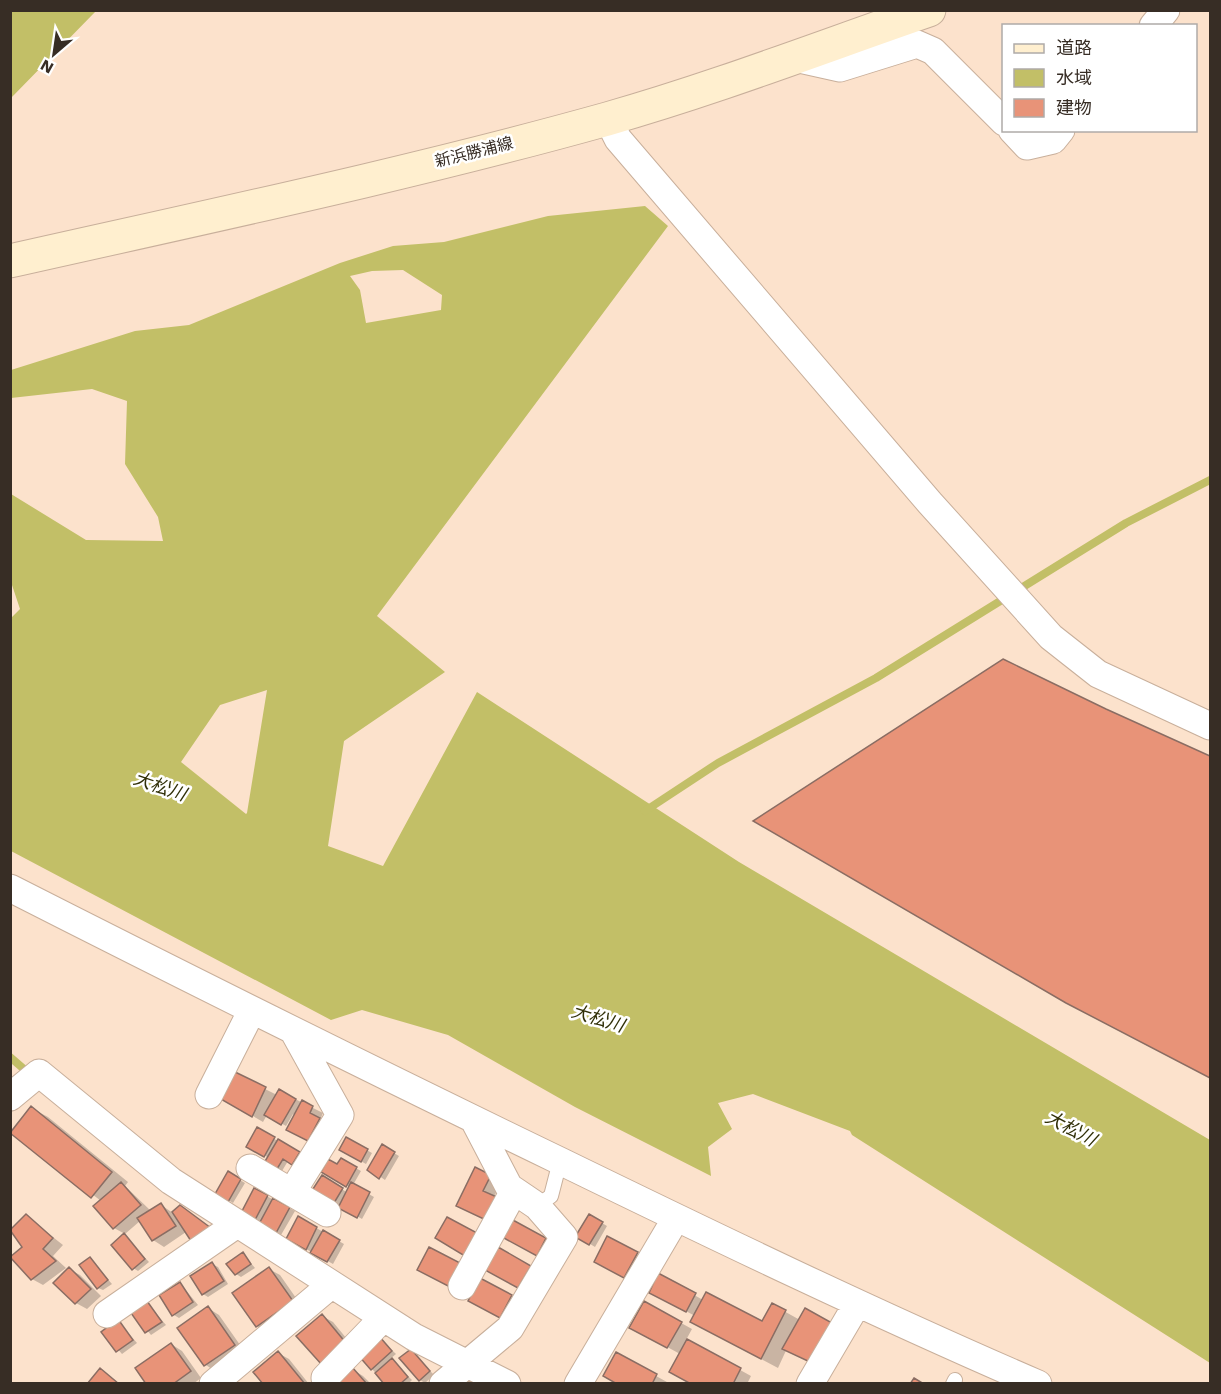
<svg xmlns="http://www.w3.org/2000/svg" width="1221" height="1394" font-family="'Work Sans','Noto Sans JP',sans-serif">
<rect width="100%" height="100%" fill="#fce2cc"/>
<path fill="#c2bf67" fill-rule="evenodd" d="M11,10L96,11L11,98L10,11Z
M645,206L668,226L377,616L445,672L344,741L328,846L383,866L477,692L739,862L1210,1140V1363L852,1135L850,1131L753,1094L718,1103L732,1129L708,1147L711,1176L575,1107L448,1035L362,1010L331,1020L11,851L10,619L20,609L11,582V494L86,540L163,541L158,517L125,464L127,401L92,389L11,398V370L135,331L189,325L340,263L393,246L444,242L548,216ZM403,270L442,295L441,310L366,323L360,290L350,276L372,271ZM267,690L247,813L246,814L181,762L220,705Z"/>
<path fill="#0003" d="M1105,711L1210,757V1077L1090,1015Z
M233,1073L277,1095L279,1091L323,1113L320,1120L330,1126L319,1146L288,1129L295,1116L293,1114L286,1126L267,1115L263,1122L221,1097Z
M31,1108L48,1117L128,1182L125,1186L151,1211L161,1205L173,1213L180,1207L224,1237L186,1232L164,1247L153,1240L140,1221L125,1234L114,1228L101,1201L12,1132Z
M258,1130L305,1156L298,1167L288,1161L282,1171L266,1163L269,1158L248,1146Z
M347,1139L372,1153L366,1164L341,1150Z
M382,1146L399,1156L385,1180L369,1169Z
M341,1160L361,1171L353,1185L374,1197L362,1219L314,1191L322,1177L348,1193L350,1187L323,1172L338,1166Z
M228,1173L245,1183L233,1203L217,1193Z
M490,1176L501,1182L494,1197L469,1212Z
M255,1190L295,1211L281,1235L243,1212Z
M26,1216L63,1245L53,1256L66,1268L43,1285L32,1279L24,1248Z
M590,1216L607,1226L595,1247L577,1236Z
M299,1218L344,1244L333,1264L288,1239Z
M124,1235L149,1262L138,1271L133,1268Z
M608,1238L648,1260L636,1283L596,1261Z
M243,1254L255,1268L241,1277L236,1274Z
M90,1259L112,1284L103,1290L98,1288Z
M212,1264L218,1267L228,1284L208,1297L203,1294Z
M69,1269L80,1275L101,1296L87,1309L76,1303Z
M269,1269L280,1275L303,1308L268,1333L257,1326L234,1293Z
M659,1275L703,1300L763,1323L773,1305L800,1320L778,1368L709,1331L695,1316L662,1298Z
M481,1280L522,1302L512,1323L470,1300Z
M180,1283L198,1305L179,1318L174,1315Z
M147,1303L166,1325L151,1335L133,1313Z
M645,1303L692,1329L686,1340L751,1376L747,1384H693L680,1354L631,1327Z
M208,1308L219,1315L245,1352L216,1372L206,1365L179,1328Z
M322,1316L333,1322L356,1350L322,1364Z
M118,1321L137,1343L122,1354L103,1332Z
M379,1338L396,1354L390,1359L412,1380L408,1384H386L372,1369Z
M171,1344L182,1351L201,1378L193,1384H148Z
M411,1351L434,1375L425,1383L420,1380Z
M278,1353L289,1359L309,1384H265Z
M616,1354L667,1382L666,1384H620Z
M352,1369L363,1376L371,1384H343Z"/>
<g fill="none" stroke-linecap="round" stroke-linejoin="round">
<path stroke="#c2bf67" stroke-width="8" d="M645,811L718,763L876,678L1126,523L1210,480
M10,1057L25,1070"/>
</g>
<path fill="#e89378" stroke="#8a6d63" stroke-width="1.5" d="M1003,659L1106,709L1210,756V1078L1066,1003L753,821Z
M233,1071L266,1087L252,1117L219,1098Z
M279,1089L296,1099L281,1125L264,1115Z
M302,1100L313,1106L310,1113L320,1118L308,1141L286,1130Z
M31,1106L112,1172L91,1198L10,1133Z
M257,1127L275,1137L264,1157L246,1147Z
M346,1137L368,1149L361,1162L339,1150Z
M278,1139L300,1152L292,1165L283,1159L277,1169L264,1163Z
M382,1144L395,1152L379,1179L367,1170Z
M341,1158L357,1167L346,1187L321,1172L328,1159L337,1164Z
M475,1167L491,1175L483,1191L499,1198L488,1221L456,1206Z
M228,1171L241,1179L228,1202L215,1194Z
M322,1175L343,1188L334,1203L311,1192Z
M121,1182L141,1205L113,1229L93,1206Z
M351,1182L370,1192L357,1218L338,1208Z
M254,1188L268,1195L255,1220L241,1213Z
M273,1198L290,1207L276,1233L259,1224Z
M161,1203L176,1226L152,1241L137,1218Z
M180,1205L215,1231L191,1241L172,1212Z
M26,1214L53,1238L43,1249L56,1261L31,1280L10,1257L22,1247L10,1230Z
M589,1214L603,1222L589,1245L575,1237Z
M298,1216L317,1227L306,1250L286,1239Z
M447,1217L479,1234L468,1258L435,1238Z
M511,1219L546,1238L537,1256L502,1237Z
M323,1230L340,1240L327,1262L310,1253Z
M124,1233L145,1259L132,1270L111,1245Z
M607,1236L638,1252L624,1278L594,1262Z
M429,1247L464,1265L452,1288L417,1270Z
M498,1247L531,1266L518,1288L485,1270Z
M243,1252L251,1264L235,1275L226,1264Z
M90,1257L108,1280L97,1289L79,1265Z
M212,1262L224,1281L202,1295L190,1276Z
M69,1267L91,1289L75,1304L53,1283Z
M269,1267L293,1301L256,1327L232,1293Z
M658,1273L696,1293L686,1312L649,1293Z
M480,1278L512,1295L500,1318L468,1301Z
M180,1282L193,1302L172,1316L159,1295Z
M706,1292L762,1321L772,1303L786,1310L761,1359L690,1322Z
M147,1301L162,1322L145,1333L131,1313Z
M644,1301L682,1322L667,1348L629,1328Z
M208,1306L235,1345L204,1366L177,1328Z
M805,1308L832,1323L810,1362L782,1349Z
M322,1314L346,1343L322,1365L296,1336Z
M118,1319L133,1340L116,1352L101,1332Z
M379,1336L392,1351L371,1370L358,1355Z
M687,1339L741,1368L733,1384H691L669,1372Z
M171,1343L191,1371L173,1384H146L135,1368Z
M411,1349L430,1371L419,1381L399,1358Z
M278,1351L305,1384H263L253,1372Z
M616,1352L657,1374L652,1384H617L603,1376Z
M392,1358L408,1377L400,1384H384L375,1373Z
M352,1367L367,1384H341L338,1381Z
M100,1368L119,1384H87Z
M914,1378L924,1384H910Z"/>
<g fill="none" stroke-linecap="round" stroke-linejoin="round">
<g stroke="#c8af9b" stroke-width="16">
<path id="service" d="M537,1206L551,1196L560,1161
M953,1384L955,1380"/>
</g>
<g stroke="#c8af9b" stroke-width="29">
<path id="minor" d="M1153,26L1166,10
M795,58L840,68L917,44L933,51L1004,122
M608,119L618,139L930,503L1051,637L1098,674L1210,726
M1012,130L1027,146L1053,140L1061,130
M10,888C193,981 376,1072 560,1161C718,1238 876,1314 1038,1384
M209,1095L251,1012
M10,1097L39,1073L171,1181L414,1337L507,1384
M250,1168L327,1213
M292,1192L340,1115L294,1032
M462,1286L514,1191
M107,1314L237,1224
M325,1378L383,1318
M213,1384L331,1285
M443,1384L510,1328L564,1237L537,1206L509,1187L474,1120
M578,1384L676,1218
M810,1384L857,1304"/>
</g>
<g stroke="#c8af9b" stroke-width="35">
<path id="secondary" d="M10,261C210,216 410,174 607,119C716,88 822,47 929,10"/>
</g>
<use href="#service" stroke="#fff" stroke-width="14"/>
<use href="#minor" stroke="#fff" stroke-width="27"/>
<use href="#secondary" stroke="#ffefcf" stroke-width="33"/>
</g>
<g text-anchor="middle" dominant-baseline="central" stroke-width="5" stroke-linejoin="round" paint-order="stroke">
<g font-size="16" fill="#372d25" stroke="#fff">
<text transform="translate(474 152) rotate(-14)">新浜勝浦線</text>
</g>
<g font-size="18" font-style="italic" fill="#313008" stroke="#fff">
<text transform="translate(160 786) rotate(19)">大松川</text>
<text transform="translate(598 1018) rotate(17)">大松川</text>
<text transform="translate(1071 1128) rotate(28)">大松川</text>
</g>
</g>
<rect width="1221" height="1394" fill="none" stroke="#372d25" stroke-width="24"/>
<rect x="1002" y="24" width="195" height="108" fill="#ffffff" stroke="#afaba8" stroke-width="1.5"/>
<rect x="1014" y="44" width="30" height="9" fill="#ffefcf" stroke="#afaba8" stroke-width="1.5"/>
<text x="1056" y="54" font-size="18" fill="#372d25">道路</text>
<rect x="1014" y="69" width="30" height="18" fill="#c2bf67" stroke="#afaba8" stroke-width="1.5"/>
<text x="1056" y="84" font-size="18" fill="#372d25">水域</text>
<rect x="1014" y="99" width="30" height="18" fill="#e89378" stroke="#afaba8" stroke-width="1.5"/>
<text x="1056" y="114" font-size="18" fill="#372d25">建物</text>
<g transform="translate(54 54) rotate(209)" stroke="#ffffff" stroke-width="4.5" paint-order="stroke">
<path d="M0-4.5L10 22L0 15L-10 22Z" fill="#372d25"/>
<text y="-9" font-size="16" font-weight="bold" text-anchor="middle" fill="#372d25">N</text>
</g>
</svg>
